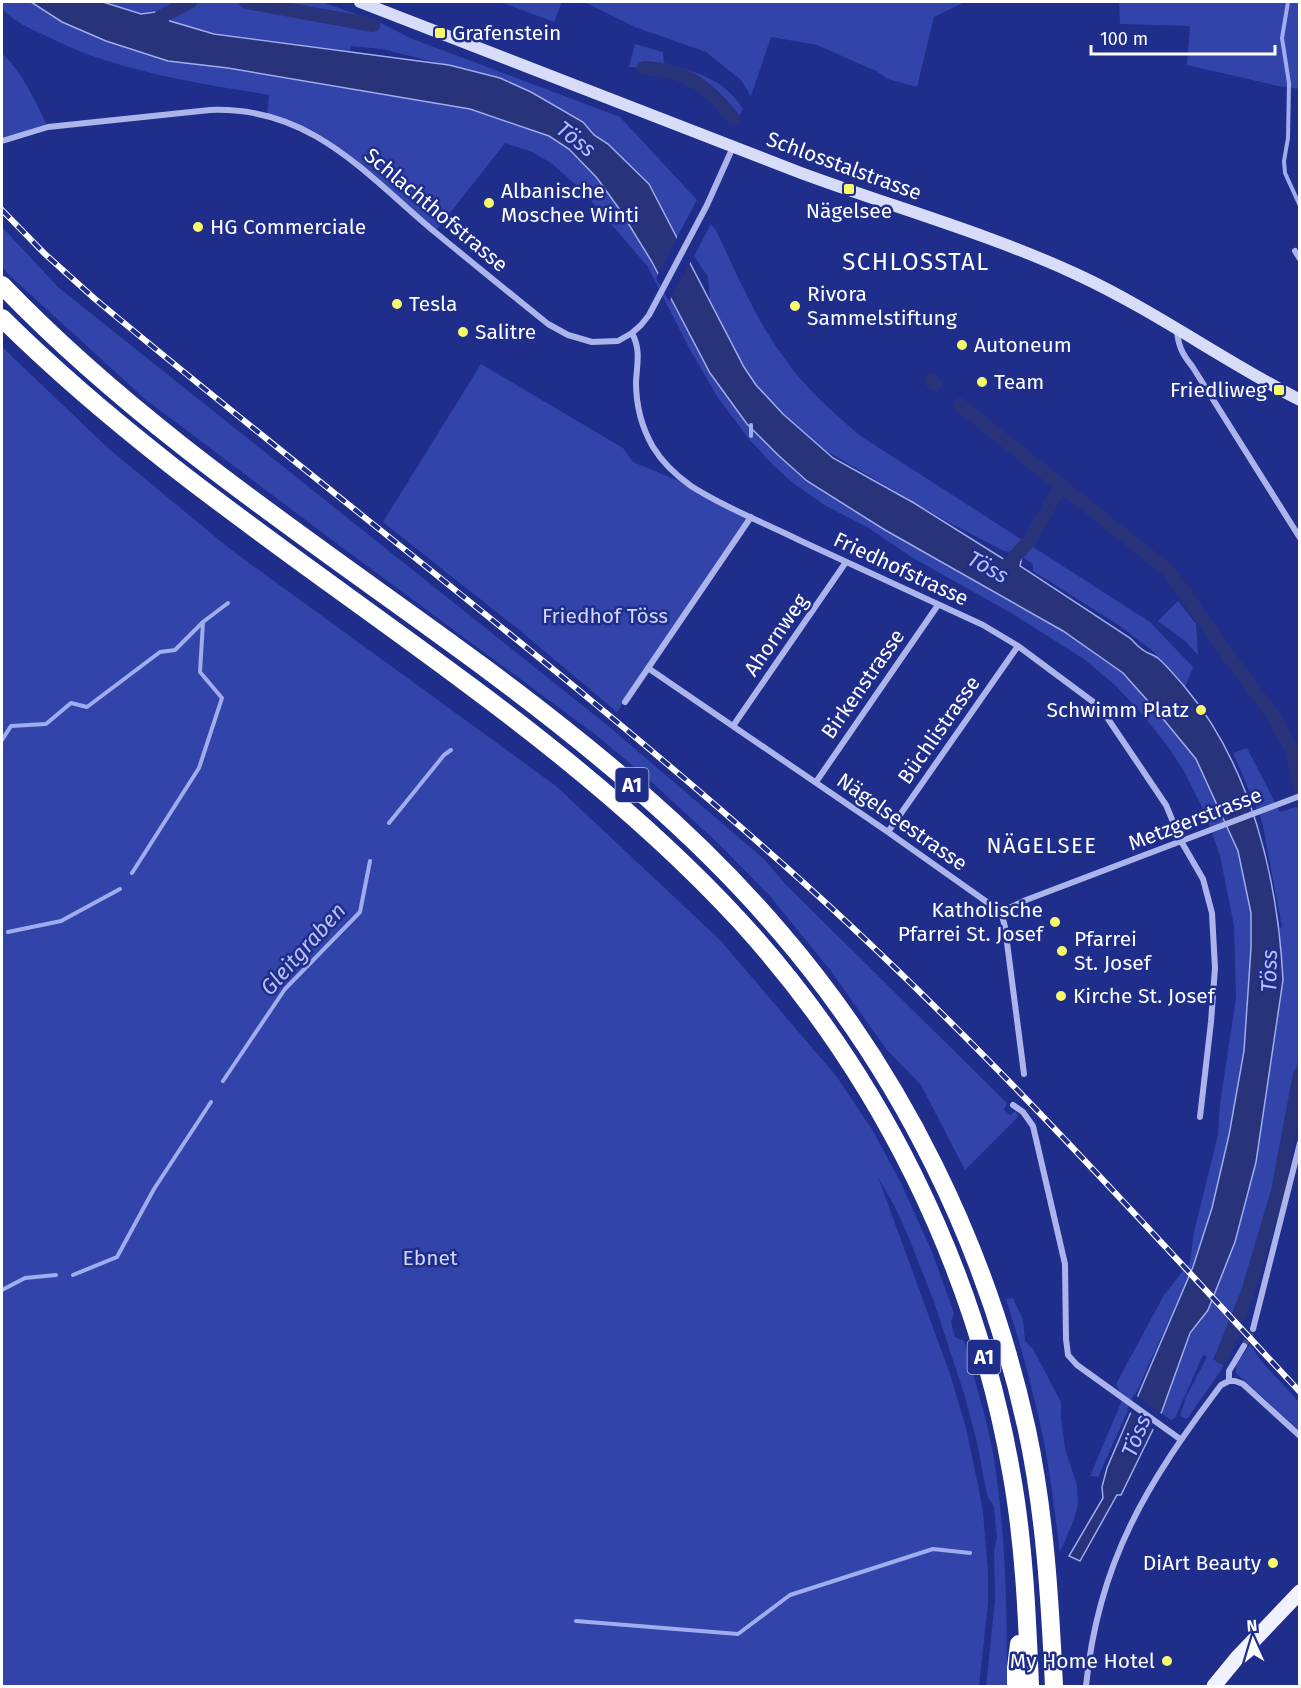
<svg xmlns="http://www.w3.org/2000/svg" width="1301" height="1688" font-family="'Fira Sans',sans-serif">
<rect width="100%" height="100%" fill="#1f2d8b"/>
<path fill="#3244a9" d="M2,2H31L62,22L106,41L168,61L228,68L470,109L549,136L569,149L597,178L620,210L652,262L710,373L747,424L778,455L976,580L1063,631L1123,673L1155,709L1196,759L1238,851L1251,913V948L1244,1051L1229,1135L1212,1208L1193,1267L1098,1477L1090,1476L1123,1398L1116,1384L1164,1295L1190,1262L1194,1232L1218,1135L1220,1104L1236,998L1234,926L1220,856L1206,815L1183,769L1166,744L1142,714L1116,686L1084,659L1013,614L913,558L867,527L826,506L793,483L771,463L749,439L718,398L688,346L648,267L581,189L551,163L532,152L505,143L435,232L325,140L267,115L269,95C192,82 114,71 44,35C28,28 14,21 2,9Z
M103,2H322L381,23L410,38L620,117L697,200L677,237L650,183L608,144L594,134L583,121L531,91L499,78L382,49L351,46L350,51L214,33L170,21L169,18L154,10L141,14Z
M501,2H562L554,22Z
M584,2H965L934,17L917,87L888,79L876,71L817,45L771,37L751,96L741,80L706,52L635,27Z
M1119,2H1299V89L1278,86L1187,65L1190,26L1120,24Z
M635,44L663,52L664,63C698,73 723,78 743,109L735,125L730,121L733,117C699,75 682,69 629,67Z
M2,53C23,73 35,101 48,127L2,141Z
M711,224L717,232C737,275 756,320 785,359C805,388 833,412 859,435L1150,622L1193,667L1185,687L1153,651L1117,624L1033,571V564L1016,553L1004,551L948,522L825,450L783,414L756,385L744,367L710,300L708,277L694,256Z
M2,227L58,287L607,725L764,859L786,885L1007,1103L1004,1110L1010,1115L1016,1111L1018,1117L965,1170L921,1085L886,1049L831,971L769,895L719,844L645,776L596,735L328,537L145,399L8,274L2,266Z
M2,347L108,448L230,549L556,786L720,940L837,1077L873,1131L901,1183L932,1252L954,1313L951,1322L955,1337L964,1341C974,1378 986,1415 993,1453C1006,1530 1007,1609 1007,1686H986L995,1600L994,1550L997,1538L994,1507L987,1495L977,1442L965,1397L934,1302L909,1238L895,1207L878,1177L950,1374L966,1428L978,1485L983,1512L988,1572V1604L979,1686H2Z
M481,364L623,448L633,462L691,486L751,517L617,712L518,629L383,522Z
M1178,601L1196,624L1198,655L1185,641L1158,621Z
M1247,748L1280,812L1299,806V1053L1275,1191L1237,1318L1213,1359L1224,1366L1187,1419L1180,1416L1186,1397L1207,1357L1203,1355L1175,1418L1171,1420L1161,1413L1190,1333L1208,1309L1235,1242L1256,1162L1283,980L1279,928L1282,927L1262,821L1233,753Z
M1013,1298L1023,1320L1025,1341L1033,1349L1061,1402V1418L1065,1449L1077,1485L1078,1505L1073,1522L1060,1552C1054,1509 1050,1466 1040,1424C1031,1382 1019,1340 1006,1299Z
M1250,1345L1263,1363L1299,1402V1430L1236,1373V1365Z"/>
<path fill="#28337a" stroke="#9faced" stroke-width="1.5" d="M31,2H103L141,14L155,12L168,18L170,21L214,34L449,65L500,78L531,92L583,122L594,135L608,144L649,184L744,367L756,385L783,414L833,458L914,503L1005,560L1016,553L1022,556L1020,566L1130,638C1134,642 1138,647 1143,650C1148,654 1155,655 1159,659C1168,667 1176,677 1184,686C1251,765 1278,879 1283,980L1256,1162L1235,1242L1208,1310L1190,1333L1162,1411L1121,1495H1117L1080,1561L1069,1556L1103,1498L1102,1487L1107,1468L1193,1267L1212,1208L1229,1135L1244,1051L1251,948V913L1238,851L1196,759L1155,709L1123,673L1063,631L885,530L807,481L778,455L747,424L710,373L652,262L620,210L597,178L569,149L549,136L470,109L228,68L168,61L106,41L62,22Z"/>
<path fill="#1f2d8b" d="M679,234L692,259L669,302L656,278Z
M1134,1394L1163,1415L1156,1431L1127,1410Z"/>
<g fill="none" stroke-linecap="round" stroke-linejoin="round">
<path stroke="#9faced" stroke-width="4" d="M1288,2L1282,38L1289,83L1288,138L1284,161L1285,173L1300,206
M751,425V436
M2,740L11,726L46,724L71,703L87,707L160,652L175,650L203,622
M389,823L444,755L451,750
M132,873L199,768L222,698L200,672L203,622L228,603
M8,932L61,921L120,889
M223,1081L285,989L360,912L370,861
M73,1275L117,1257L154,1189L211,1102
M2,1290L25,1278L56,1275
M576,1621L738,1634L790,1595L933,1549L970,1553"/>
<path stroke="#28337a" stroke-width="14" d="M246,2L373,25
M148,26L162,16L190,2
M644,68C686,70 707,86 733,118
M931,381L935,384
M960,405L1170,572L1222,647L1272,714L1292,750L1300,788
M1005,567L1030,540L1061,485
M1222,1357L1248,1292L1278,1191L1300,1074"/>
<path stroke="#414c9c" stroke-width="6" stroke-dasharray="6 3" stroke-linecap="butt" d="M1244,1346L1253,1329"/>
<path stroke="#abb5ec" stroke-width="6" d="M2,141L48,127L210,110C308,106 362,170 430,228C469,260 508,292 548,324L568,335L592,342L618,341L632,333L641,325L649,315L707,205L733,147
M1295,251L1300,259
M1177,330C1178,345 1182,354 1192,366L1300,538
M632,333C641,350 637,363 636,382C636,404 642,428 653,447C662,462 677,476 691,486C725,508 765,523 801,541C862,569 922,597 983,625L1018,646L1100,707L1166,805L1181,841L1203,879L1212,913L1215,968L1211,1022L1200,1117
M648,668L888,832L1001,912L1005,927L1024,1074
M625,702L751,517
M733,726L846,562
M816,782L938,605
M888,832L1018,646
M1001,912L1026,900L1300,796
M1013,1105L1023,1112L1033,1126L1065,1264L1066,1339L1068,1355L1077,1365L1180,1439
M1253,1329L1300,1143
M1229,1381H1235L1243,1384L1300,1436
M1229,1381V1371L1244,1346
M1086,1686C1098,1562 1147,1483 1221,1385L1229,1381"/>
<path stroke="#d7dcf9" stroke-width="12" d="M360,2C508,58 654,117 801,173C893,207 987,233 1076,274C1154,310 1224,361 1300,400"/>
<path stroke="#f1f2ff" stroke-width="15" d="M1214,1686L1237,1658L1300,1592"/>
<path stroke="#fff" stroke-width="18" d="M2,285C145,434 320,546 485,668C591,747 694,831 780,932C902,1074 987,1247 1027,1430C1045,1514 1050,1601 1054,1686
M2,318C143,458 310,566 469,685C565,756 659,833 740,921C880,1074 975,1267 1011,1471C1024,1542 1027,1614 1030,1686
M1016,1686V1668L1019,1644"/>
<g stroke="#fff" stroke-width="6">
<path id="rail" d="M2,210L45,254L95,299C334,498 584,684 815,893C987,1049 1142,1222 1300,1392"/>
</g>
<use href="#rail" stroke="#1f2d8b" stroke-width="4" stroke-dasharray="11" stroke-linecap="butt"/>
</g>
<g fill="#f8fa6b" stroke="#1f2d8b" stroke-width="2">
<rect x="434" y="27" width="12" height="12" rx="3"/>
<rect x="843" y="183" width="12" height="12" rx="3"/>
<circle cx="489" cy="203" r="6"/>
<circle cx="198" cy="227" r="6"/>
<circle cx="397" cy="304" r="6"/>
<circle cx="795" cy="306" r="6"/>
<circle cx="463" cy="332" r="6"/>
<circle cx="962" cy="345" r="6"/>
<circle cx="982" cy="382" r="6"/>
<rect x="1273" y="384" width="12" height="12" rx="3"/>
<circle cx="1201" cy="710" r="6"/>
<circle cx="1055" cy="922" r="6"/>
<circle cx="1062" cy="951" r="6"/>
<circle cx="1061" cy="996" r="6"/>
<circle cx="1273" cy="1563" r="6"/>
<circle cx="1167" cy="1661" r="6"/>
</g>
<g text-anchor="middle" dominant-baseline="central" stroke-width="5" stroke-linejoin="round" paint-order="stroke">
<g fill="#1f2d8b" stroke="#bcc0dc" stroke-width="1.5">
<rect x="615.5" y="768" width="33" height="34" rx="4.5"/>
<rect x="967.5" y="1340" width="33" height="34" rx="4.5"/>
</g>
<g font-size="20" font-weight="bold" fill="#fff">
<text x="632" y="785">A1</text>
<text x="984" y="1357">A1</text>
</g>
<g font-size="21" fill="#fff" stroke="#1f2d8b" text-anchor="start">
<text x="452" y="33">Grafenstein</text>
<text x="501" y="191">Albanische<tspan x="501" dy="24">Moschee Winti</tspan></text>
<text x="849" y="211" text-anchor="middle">Nägelsee</text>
<text x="210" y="227">HG Commerciale</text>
<text x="807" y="294">Rivora<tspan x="807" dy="24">Sammelstiftung</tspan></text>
<text x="409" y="304">Tesla</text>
<text x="475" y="332">Salitre</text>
<text x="974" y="345">Autoneum</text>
<text x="994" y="382">Team</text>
<text x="1267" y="390" text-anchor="end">Friedliweg</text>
<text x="1189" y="710" text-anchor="end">Schwimm Platz</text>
<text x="1043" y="910" text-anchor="end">Katholische<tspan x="1043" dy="24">Pfarrei St. Josef</tspan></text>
<text x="1074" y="939">Pfarrei<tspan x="1074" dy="24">St. Josef</tspan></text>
<text x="1073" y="996">Kirche St. Josef</text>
<text x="1261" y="1563" text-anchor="end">DiArt Beauty</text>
<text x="1155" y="1661" text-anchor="end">My Home Hotel</text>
</g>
<g font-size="21" fill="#fff" stroke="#1f2d8b">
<text transform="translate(844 166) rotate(20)">Schlosstalstrasse</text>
<text transform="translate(436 210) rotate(40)">Schlachthofstrasse</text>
<text transform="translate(901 569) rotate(25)">Friedhofstrasse</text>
<text transform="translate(776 635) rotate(-55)">Ahornweg</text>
<text transform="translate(863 684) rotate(-55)">Birkenstrasse</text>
<text transform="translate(939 730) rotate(-55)">Büchlistrasse</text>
<text transform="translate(1195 819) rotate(-21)">Metzgerstrasse</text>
<text transform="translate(902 822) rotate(35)">Nägelseestrasse</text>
</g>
<g font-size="21" fill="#d1d7f9" stroke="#1f2d8b">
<text x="605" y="616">Friedhof Töss</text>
<text x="430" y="1258">Ebnet</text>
</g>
<g font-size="22" font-style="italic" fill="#b7c0f3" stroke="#1f2d8b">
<text transform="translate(576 139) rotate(38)">Töss</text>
<text transform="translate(988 567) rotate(29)">Töss</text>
<text transform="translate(303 949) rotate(-48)">Gleitgraben</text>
<text transform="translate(1269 971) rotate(-89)">Töss</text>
<text transform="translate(1136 1436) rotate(-68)">Töss</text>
</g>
<g font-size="22" letter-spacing="1.5" fill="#fff" stroke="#1f2d8b">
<text x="1042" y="845">NÄGELSEE</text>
</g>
<g font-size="24" letter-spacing="1.5" fill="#fff" stroke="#1f2d8b">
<text x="916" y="262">SCHLOSSTAL</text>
</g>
</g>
<rect width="1301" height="1688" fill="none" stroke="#ffffff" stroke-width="6"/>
<g transform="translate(1253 1640) rotate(356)" stroke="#1f2d8b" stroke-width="4.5" paint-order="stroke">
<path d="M0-4.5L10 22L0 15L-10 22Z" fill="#ffffff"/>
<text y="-9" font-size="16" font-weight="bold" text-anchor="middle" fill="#ffffff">N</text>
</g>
<path d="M1091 45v9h184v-9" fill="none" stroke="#ffffff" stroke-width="3"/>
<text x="1100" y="45" font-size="18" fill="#ffffff" stroke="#1f2d8b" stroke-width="4.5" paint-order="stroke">100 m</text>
</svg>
